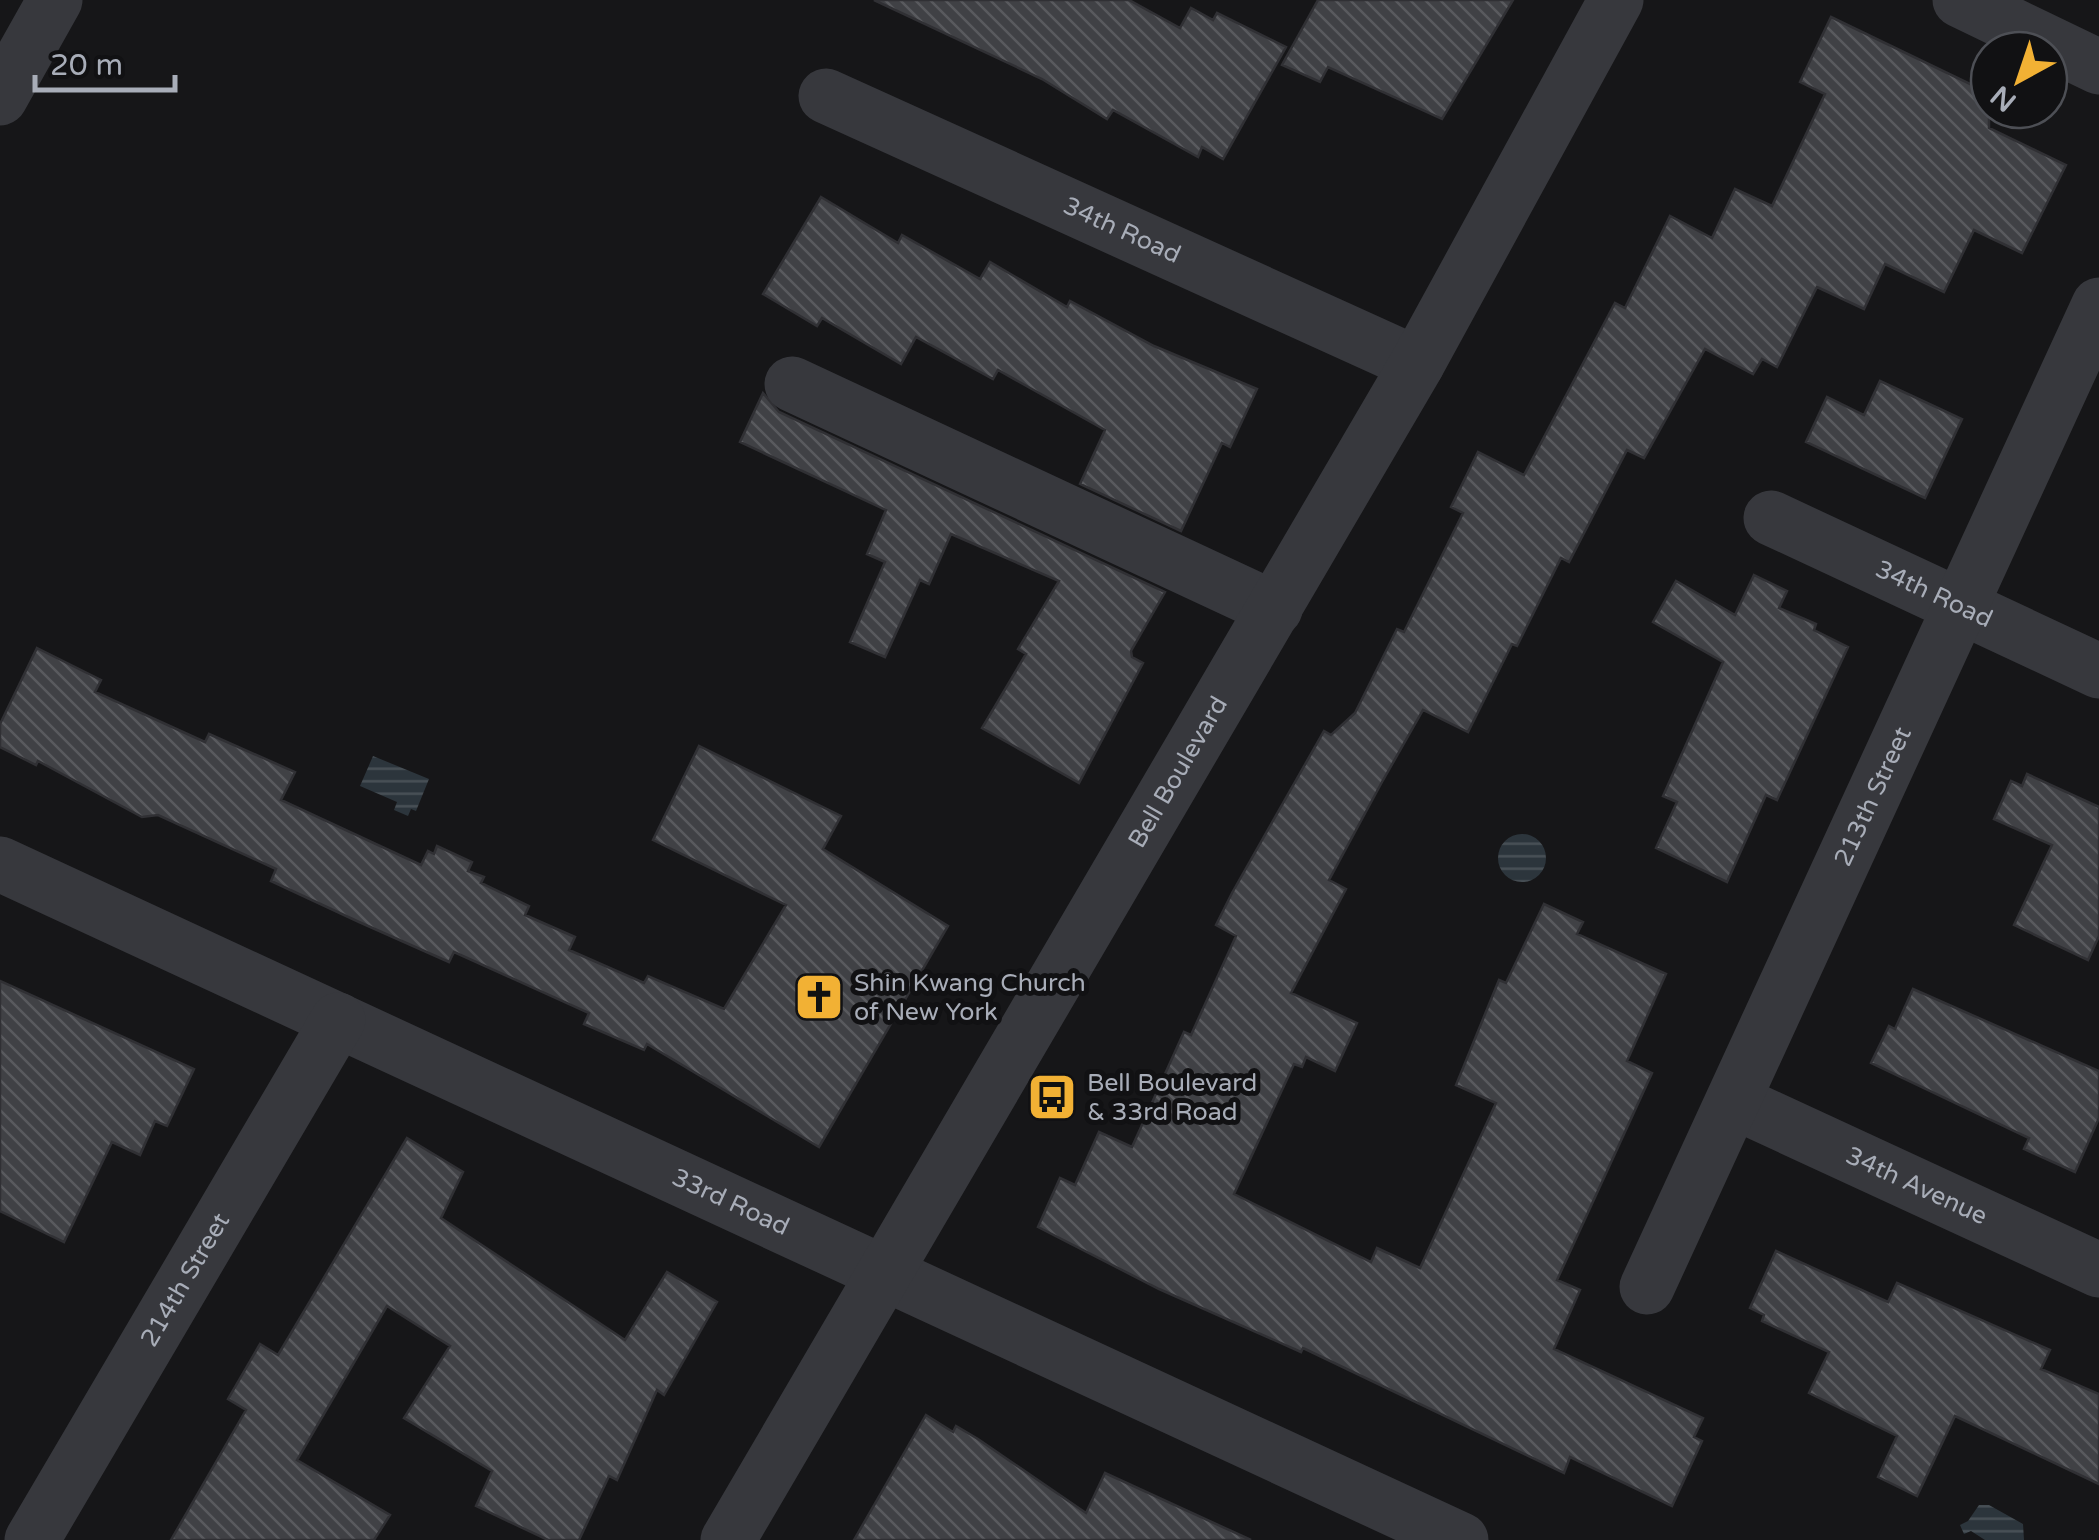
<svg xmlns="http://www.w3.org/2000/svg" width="2099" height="1540" font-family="'Varela Round',sans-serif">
<defs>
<pattern id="water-rules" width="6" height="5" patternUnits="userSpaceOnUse" patternTransform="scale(2.5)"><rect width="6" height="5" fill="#2c353c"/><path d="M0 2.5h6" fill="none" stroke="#485056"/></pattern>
<pattern id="building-back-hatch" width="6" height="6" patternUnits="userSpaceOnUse" patternTransform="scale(2.5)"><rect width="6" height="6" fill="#404145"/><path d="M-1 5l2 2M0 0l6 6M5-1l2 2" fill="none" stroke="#595a5e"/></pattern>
</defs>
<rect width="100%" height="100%" fill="#161618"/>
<path fill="url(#water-rules)" d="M373,756L429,779L416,811L411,809L408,816L394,810L397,802L360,786Z
M1498 858a24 24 0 1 1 48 0a24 24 0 1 1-48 0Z
M1979,1505H1989L2023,1524L2024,1540H1985L1971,1531L1964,1534L1960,1525L1968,1521Z"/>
<path fill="url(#building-back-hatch)" stroke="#303034" stroke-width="2.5" d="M874,0H1129L1180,28L1191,8L1213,20L1217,13L1286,47L1223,159L1202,147L1198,157L1113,110L1107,119L1042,79Z
M1318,0H1513L1442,119L1328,67L1320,82L1282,65Z
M1831,17L1989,93V128L2066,165L2022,253L1974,230L1944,292L1885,264L1864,309L1817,287L1777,367L1762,359L1753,374L1705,349L1644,458L1627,450L1569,562L1561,558L1517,646L1512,644L1468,732L1423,710L1382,782L1329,880L1346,889L1291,993L1357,1023L1335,1071L1306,1057L1302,1067L1294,1064L1234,1194L1371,1262L1377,1248L1420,1268L1496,1103L1456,1085L1499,980L1506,983L1544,904L1583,922L1577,934L1666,974L1627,1061L1652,1073L1557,1280L1580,1290L1554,1349L1703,1418L1694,1437L1702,1441L1672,1506L1570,1457L1564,1473L1303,1348L1301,1352L1159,1289L1038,1227L1060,1178L1075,1185L1099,1132L1132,1147L1184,1032L1191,1035L1236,936L1216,925L1232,893L1324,731L1331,735L1355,713L1397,629L1404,632L1463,513L1451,507L1478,452L1524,475L1615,303L1625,308L1670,216L1712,238L1735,189L1772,206L1825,94L1800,82Z
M821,197L898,243L902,235L980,279L990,262L1067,307L1070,301L1154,346L1257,389L1230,447L1222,443L1181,531L1080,484L1105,430L998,370L993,379L916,337L901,364L822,318L817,326L763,294Z
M1880,381L1962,419L1925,498L1806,442L1827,397L1864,415Z
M763,393L779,412L1165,592L1131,651L1132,657L1143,663L1079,783L982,728L1026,654L1018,649L1059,581L951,534L929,584L920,580L885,657L850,642L885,562L867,554L886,510L740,442Z
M1754,575L1787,591L1779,608L1816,624L1814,630L1848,647L1777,800L1766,795L1727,882L1656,848L1677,802L1663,796L1723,662L1653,622L1676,581L1735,615Z
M37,648L101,680L95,692L205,742L209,734L295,772L281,800L421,865L428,851L434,854L437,846L472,862L468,871L484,877L481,883L529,906L525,915L575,937L569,950L644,983L648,976L724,1009L786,905L653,840L699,746L841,816L823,849L948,926L819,1147L647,1044L644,1050L584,1024L589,1013L454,952L449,962L359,922L271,881L276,869L158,815L142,817L38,761L36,765L0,747V724Z
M2027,774L2099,807V936L2088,960L2014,925L2052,845L1994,819L2011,781L2022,786Z
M0,981L194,1069L167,1126L155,1121L140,1155L112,1142L64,1242L0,1211Z
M1913,989L2099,1071V1118L2075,1172L2024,1149L2029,1138L1871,1063L1889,1026L1895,1029Z
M407,1138L463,1172L441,1218L625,1340L667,1272L717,1302L664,1395L657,1390L617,1480L609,1476L579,1540H548L476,1506L492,1471L404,1418L450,1346L387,1306L297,1460L390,1515L374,1540H171L246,1410L228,1399L260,1344L278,1355Z
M1776,1251L1888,1302L1897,1283L2050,1350L2041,1369L2099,1394V1484L1955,1416L1917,1496L1878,1477L1897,1436L1809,1393L1829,1352L1762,1321L1764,1315L1750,1308Z
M926,1415L953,1432L956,1426L978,1439L1086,1513L1105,1473L1251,1540H854Z"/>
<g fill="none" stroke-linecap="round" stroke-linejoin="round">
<g stroke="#37383d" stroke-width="55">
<path d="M1960,0L2099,67"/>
<path id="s1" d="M826,96L1417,364"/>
<path d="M0,98L55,0"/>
<path d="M792,384L1275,609"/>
<path id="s2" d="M1771,518L2099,671"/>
<path id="s3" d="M0,864L1461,1540"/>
<path id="s4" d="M1735,1102L2099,1270"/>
<path id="s5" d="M1647,1287L2099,305"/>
<path id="s6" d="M32,1540L338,1020"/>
<path id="s7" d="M728,1540L1417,364L1616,0"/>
</g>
</g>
<defs>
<g id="church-square" transform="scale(2.5)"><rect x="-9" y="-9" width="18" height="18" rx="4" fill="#f2b134" stroke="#111113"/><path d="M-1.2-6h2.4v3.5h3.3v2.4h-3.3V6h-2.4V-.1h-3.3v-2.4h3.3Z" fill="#111"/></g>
<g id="bus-square" transform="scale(2.5)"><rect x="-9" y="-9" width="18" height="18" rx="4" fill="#f2b134" stroke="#111113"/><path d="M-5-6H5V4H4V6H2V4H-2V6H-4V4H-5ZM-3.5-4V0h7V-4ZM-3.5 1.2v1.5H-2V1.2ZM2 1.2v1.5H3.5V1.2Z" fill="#111"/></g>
</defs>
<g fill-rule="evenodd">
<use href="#church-square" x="819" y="997"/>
<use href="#bus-square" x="1052" y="1097"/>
</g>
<g text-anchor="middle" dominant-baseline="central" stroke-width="10" stroke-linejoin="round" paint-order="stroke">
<g font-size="25" fill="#a8adb8" stroke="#111113">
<text stroke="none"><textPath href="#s1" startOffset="325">34th Road</textPath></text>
<text stroke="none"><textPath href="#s2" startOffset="180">34th Road</textPath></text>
<text stroke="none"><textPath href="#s7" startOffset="890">Bell Boulevard</textPath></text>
<text stroke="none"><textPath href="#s5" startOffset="540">213th Street</textPath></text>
<text stroke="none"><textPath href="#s4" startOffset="200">34th Avenue</textPath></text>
<text stroke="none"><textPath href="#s3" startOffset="805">33rd Road</textPath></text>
<text stroke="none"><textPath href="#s6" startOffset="302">214th Street</textPath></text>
</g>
<g font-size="25" fill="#a8adb8" stroke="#111113" text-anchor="start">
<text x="854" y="983">Shin Kwang Church<tspan x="854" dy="29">of New York</tspan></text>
<text x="1087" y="1083">Bell Boulevard<tspan x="1087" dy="29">&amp; 33rd Road</tspan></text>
</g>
</g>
<g transform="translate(2019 80) rotate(220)"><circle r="48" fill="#111113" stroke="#4d4f55" stroke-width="2.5"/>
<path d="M0-8L18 38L0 25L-18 38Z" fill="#f2b134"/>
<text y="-15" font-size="28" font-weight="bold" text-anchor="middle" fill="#a8adb8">N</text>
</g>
<path d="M35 75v15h140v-15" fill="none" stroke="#a8adb8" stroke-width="5"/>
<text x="50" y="75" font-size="30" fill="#a8adb8" stroke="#111113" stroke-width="8" paint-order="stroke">20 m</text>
</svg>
